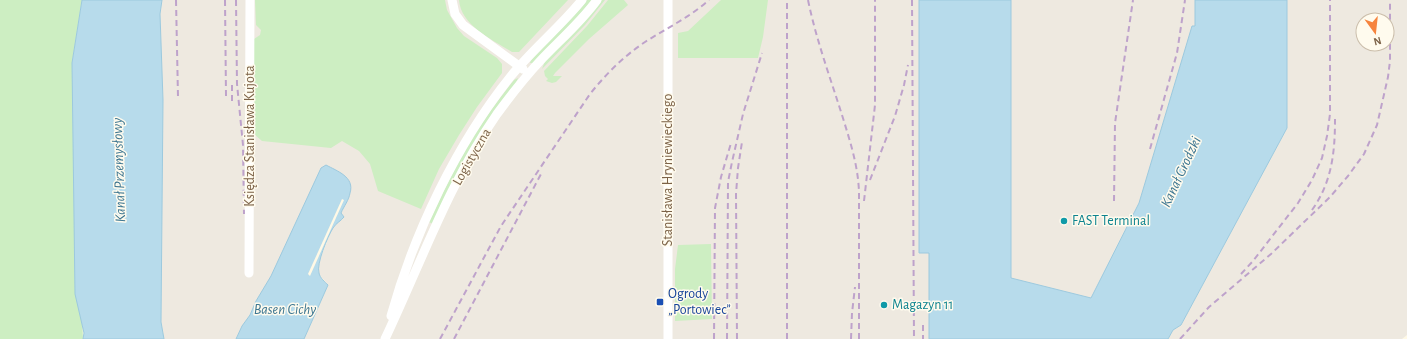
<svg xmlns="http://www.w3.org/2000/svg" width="1407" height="339" font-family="'Alegreya Sans',sans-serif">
<rect width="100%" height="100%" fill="#fff9e6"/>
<path fill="#eee9e0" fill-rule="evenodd" d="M162,0H919V253H929V339H304L328,285L319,274V262L332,229L336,223L343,219L344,217L341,213L349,197L271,276L256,301L250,315L242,326L236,339H164L161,322L163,100L160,14Z
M1011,0H1195V26H1192L1139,203L1091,298L1011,278Z
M1287,0H1407V335L1402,339H1168L1173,330L1181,325L1287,128ZM1363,20H1387V44H1363Z"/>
<path fill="#cdeec2" d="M0,0H82L72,63L83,339H0Z
M255,0H445L447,10L457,28L464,36L497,58L502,64V73L477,107L459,135L439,169L421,209L378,191L370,164L359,151L342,141L331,148L262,141L254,134V39L260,35L261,30L256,25Z
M459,0H568L519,52H512C493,40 461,26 459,0Z
M587,0H592L576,19L533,63H530L531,60L580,9Z
M602,0H605L585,25L542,69L545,61L595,9Z
M608,0H624L628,5L589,39L555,73L553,76H562L556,82L552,83L546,81L548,79L545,76L544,71L587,26Z
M721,0H768L763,37L758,58H678V33L688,31Z
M518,78L516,83L433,224L429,222C442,195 455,166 471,140C484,119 499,99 514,80Z
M711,244L712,319L675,321V269L678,245Z"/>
<path fill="#b7dbeb" stroke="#9cc9de" d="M82,0H162L160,14L163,100L161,322L164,339H83L84,333L75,294L72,63Z
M919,0H1011V278L1091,298L1139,203L1192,26H1195V0H1287V128L1181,325L1173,330L1168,339H929V253H919Z
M326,165C337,171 355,177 350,193C349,200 344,206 341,213L344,217C341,221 336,223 333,228C328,236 316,264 319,273C320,278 325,282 328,285L304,339H236L242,326L250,315L256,301L271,276L321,168Z"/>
<path fill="#fff9e6" d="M342,199L344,200L310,276L308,274Z"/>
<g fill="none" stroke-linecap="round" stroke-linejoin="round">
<path stroke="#fff" stroke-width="9" d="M452,0L455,14L463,25L523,69
M249,273L250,0
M391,316C414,233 457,143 511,76C533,49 560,27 582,0
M385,339C421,263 449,183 497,114C511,95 525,77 541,60C560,40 581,22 597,0
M668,339V0"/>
<path stroke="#bea2cb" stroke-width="2" stroke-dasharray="6 4" stroke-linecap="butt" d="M176,0L178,97
M225,0L226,96
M236,0L237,84L243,145L244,214
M808,0C816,39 830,77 842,115C850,141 858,165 859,192V339
M912,0L914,339
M232,85V101
M1150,149L1177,53L1185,0
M870,180L895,116L904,85L908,65
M864,201L875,105V0
M1114,201L1115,123L1133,0
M1312,210C1332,182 1335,152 1335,119
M1241,274L1253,261L1298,203L1312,180L1322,158L1327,136L1330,114V0
M923,325V339
M440,339L501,226L590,94C606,74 624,56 645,42C667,28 690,17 709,0
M454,339L541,174
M714,339L715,208L721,177L731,143
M727,339L728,182L732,162L743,114L762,53
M737,339L736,194L738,168L742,142
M787,339V0
M851,339L852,313L855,287
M1180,339L1209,307L1271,254L1330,197L1348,176L1364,154L1377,125L1388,77L1390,61V0"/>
</g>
<g fill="#0f9aa8" stroke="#fffbee" stroke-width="1.5">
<circle cx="1064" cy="221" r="4"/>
<circle cx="884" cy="305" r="4"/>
</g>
<rect fill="#1a4fb4" stroke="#fffbee" stroke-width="1.5" x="656" y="298" width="8" height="8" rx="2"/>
<g text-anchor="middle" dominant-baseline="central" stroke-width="3" stroke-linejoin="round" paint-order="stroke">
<g font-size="14" fill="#7c6247" stroke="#fffbee">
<text transform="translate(250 136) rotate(-90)">Księdza Stanisława Kujota</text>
<text transform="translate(472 157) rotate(-60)">Logistyczna</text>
<text transform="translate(668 170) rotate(-90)">Stanisława Hryniewieckiego</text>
</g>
<g font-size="14" fill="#0d838f" stroke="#fffbee" text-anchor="start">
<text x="1072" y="221">FAST Terminal</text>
<text x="892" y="305">Magazyn 11</text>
</g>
<g font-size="14" fill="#164399" stroke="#fffbee" text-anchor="start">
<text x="668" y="294">Ogrody<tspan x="668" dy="16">„Portowiec”</tspan></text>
</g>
<g font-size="15" font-style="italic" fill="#3d7691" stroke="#fffbee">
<text transform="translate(119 170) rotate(-92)">Kanał Przemysłowy</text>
<text transform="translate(1181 172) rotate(-65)">Kanał Grodzki</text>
<text x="285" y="309">Basen Cichy</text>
</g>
</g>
<g transform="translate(1375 32) rotate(165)"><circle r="19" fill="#fffbee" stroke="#cbbeab"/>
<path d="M0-3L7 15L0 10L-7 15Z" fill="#f6843e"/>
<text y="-6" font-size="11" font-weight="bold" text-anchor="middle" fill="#7c6247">N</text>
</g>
</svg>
